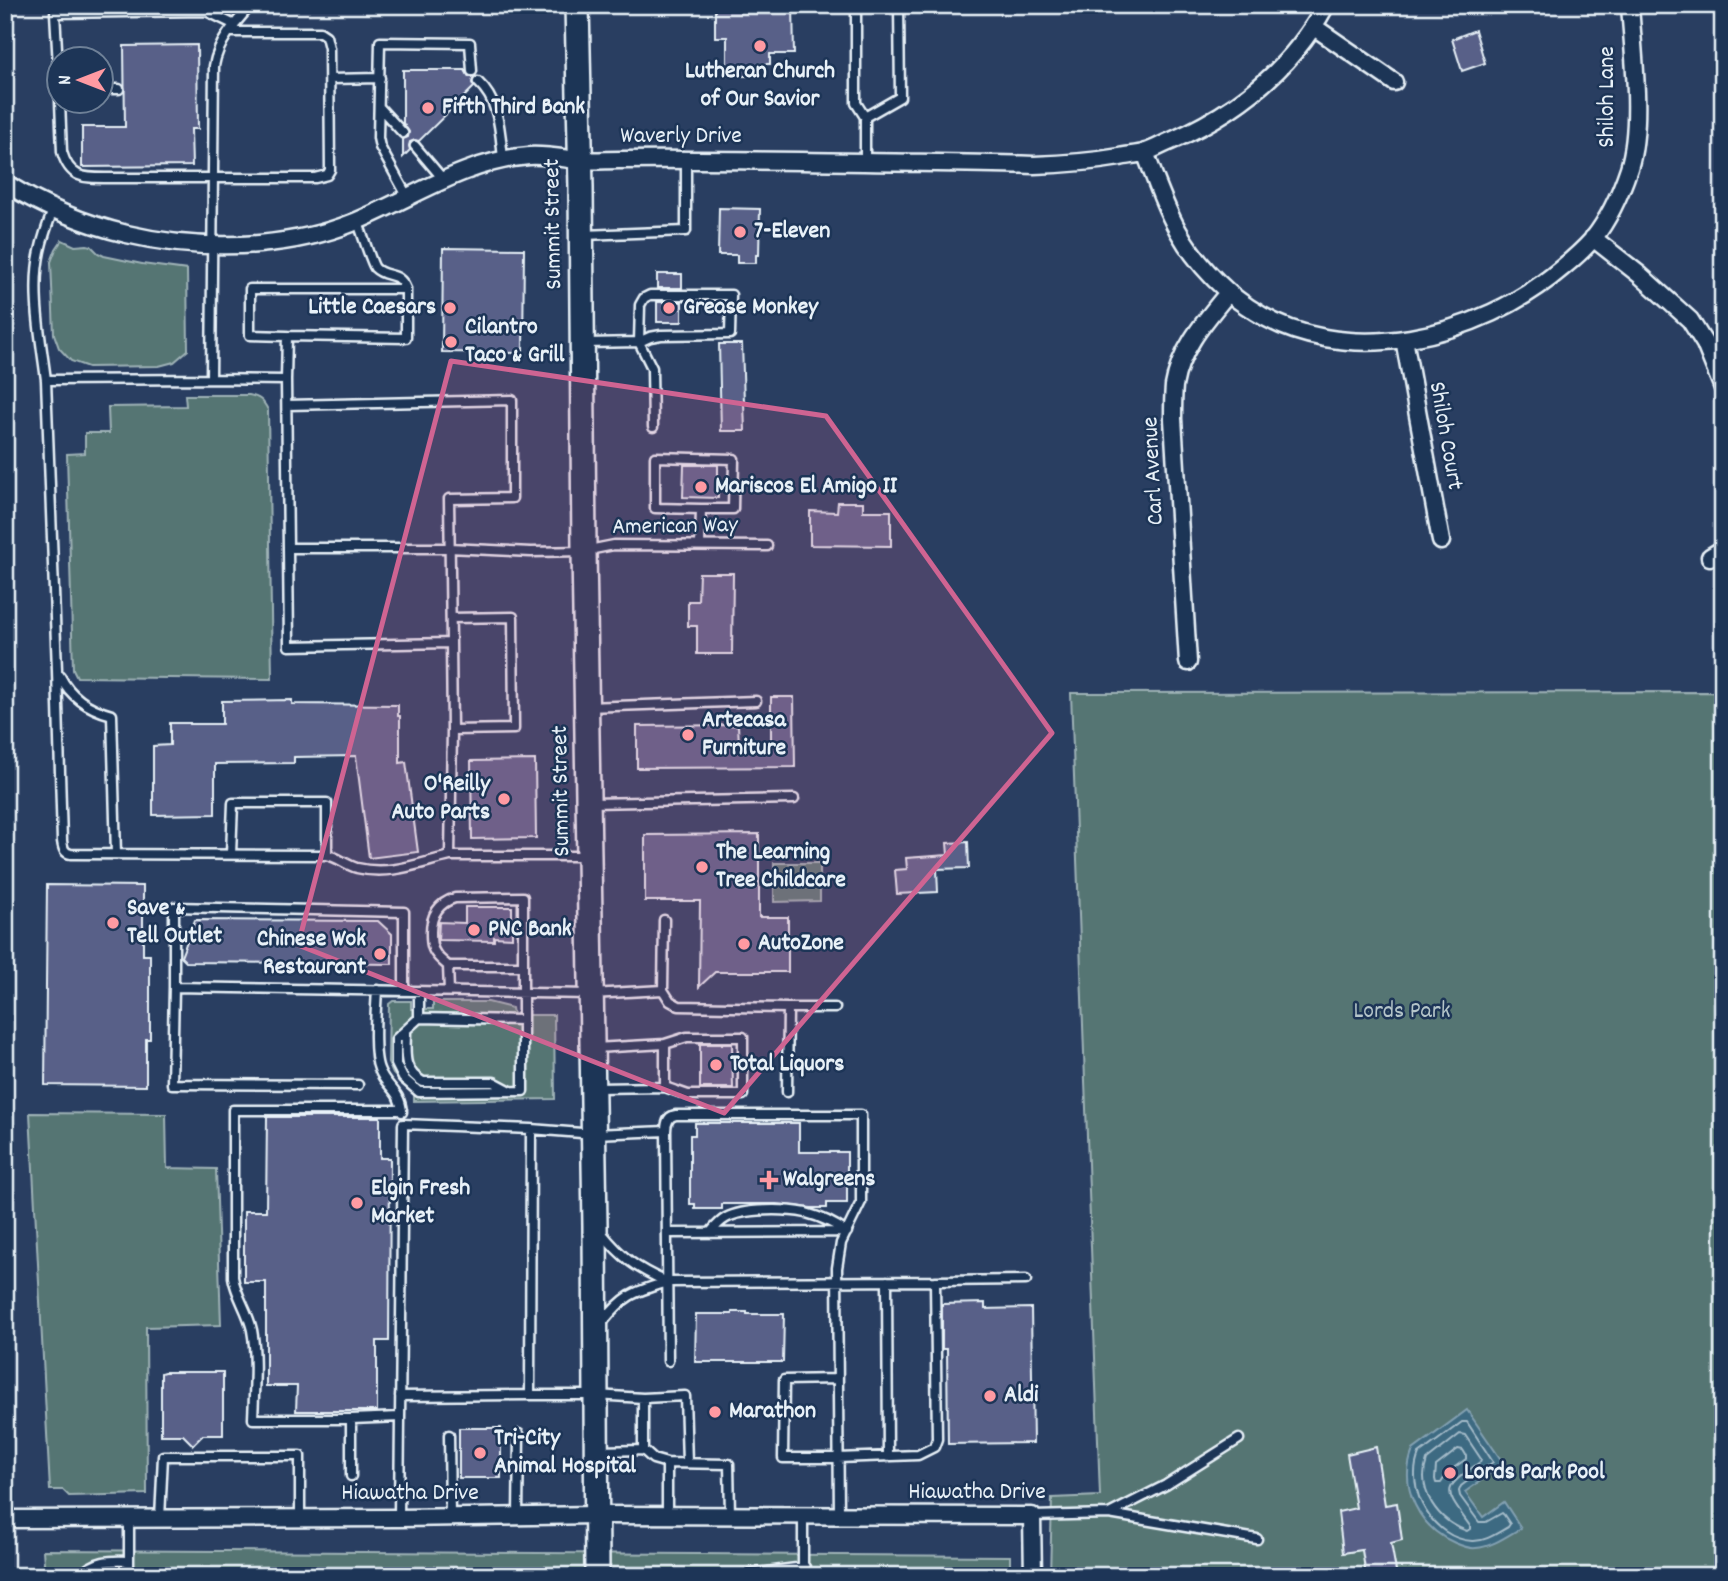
<svg xmlns="http://www.w3.org/2000/svg" width="1728" height="1581" font-family="Dekko,sans-serif">
<rect width="100%" height="100%" fill="#293e61"/>
<filter id="ink" filterUnits="userSpaceOnUse"><feTurbulence type="fractalNoise" baseFrequency=".0143" numOctaves="2"/><feDisplacementMap in="SourceGraphic" scale="14" xChannelSelector="R" yChannelSelector="G"/><feConvolveMatrix kernelMatrix="1 2 1 2 8 2 1 2 1" color-interpolation-filters="sRGB"/></filter>
<g filter="url(#ink)">
<path fill="#557473" stroke="#9eb2b6" stroke-width="2" d="M62,240L75,246L87,245L91,246L98,253L104,256L142,264L187,270L188,350L174,362L159,366L88,367L71,361L59,348L54,334L51,262L56,249Z
M185,395H249C259,397 263,400 268,410L272,679L77,677L73,669L67,454L85,453V433H109L108,407L186,406Z
M1723,692V1576H1050L1052,1498L1100,1496L1071,693Z
M774,863H820V901L774,902Z
M393,1001H411V1009H433V1002H488L512,1008L513,1015H554L555,1099L414,1101V1095L393,1074L388,1063L389,1004Z
M30,1113L166,1114L167,1168L216,1169L221,1325L146,1327L147,1494L69,1496L63,1490H50Z
M43,1550L1010,1556V1576H45Z"/>
<path fill="#3e6a82" stroke="#82a0b1" stroke-width="2" d="M1467,1410L1504,1464L1465,1492L1483,1517L1504,1502L1521,1528C1507,1536 1492,1547 1476,1548C1469,1549 1462,1546 1455,1543C1419,1528 1398,1487 1413,1450Z"/>
<g fill="none" stroke-linecap="round" stroke-linejoin="round">
<path stroke="#a4bbc9" stroke-width="2" d="M1462,1422H1467L1493,1462L1461,1486L1459,1491L1460,1496L1479,1522H1486L1502,1513L1504,1515L1510,1524L1508,1527C1497,1533 1485,1542 1472,1541C1433,1539 1404,1489 1419,1454Z
M1460,1434L1465,1435L1481,1459L1480,1462C1441,1490 1443,1488 1470,1526V1529L1467,1531C1438,1521 1416,1491 1427,1460Z
M1458,1449L1463,1450L1466,1455V1459L1448,1472L1441,1483H1436L1435,1479L1436,1466Z"/>
</g>
<path fill="#586188" stroke="#e8f1f8" stroke-width="2" d="M715,5H793L794,54H770V64H759L760,76H727V37H715Z
M1475,30L1485,63L1462,71L1452,39Z
M197,45L198,129H191L192,166L82,167V127H125L124,46Z
M403,70H465L469,77H474L472,83L474,87L419,141L415,140L410,142L409,146L410,150L403,157V139L408,137L409,132L403,123Z
M719,208L760,209L759,255H756V263H737V255H718Z
M443,248L524,249L523,353L442,352Z
M657,274H682V288H657Z
M657,302H682V322H657Z
M719,344H742L745,431H721Z
M684,465H718V498L683,497Z
M838,502H863V511H891V546L810,545V511L837,512Z
M699,573H733L732,654H697V626H688V601H698Z
M771,697H794L795,767L637,768V726L738,725L739,744H771Z
M292,700V704L398,705V716H400V763L406,762L418,852L369,858L356,756L294,757V763L215,764V814L153,815V746L170,745V723H190V724H222V701Z
M535,760L536,838L472,839L471,761Z
M759,834V917H788V972H715L699,987L700,901H645V835Z
M968,842L969,868L937,869L938,892L897,894L895,870L907,869L906,858L948,855L947,843Z
M47,885L143,886V955H150V1039H146V1086L45,1085Z
M465,907H512V938L494,937V941L438,940L439,922L465,923Z
M195,920L378,921L392,934V964L186,962L181,957Z
M700,1044H732L733,1088H700Z
M267,1117H380V1158H390L389,1341H377V1411H296L297,1386H266V1282H244V1211H266Z
M695,1123H799V1152H847V1203H827V1208H811L777,1204H722V1209H695V1204H690V1135H695Z
M985,1303V1309L1031,1308L1033,1443L948,1444L947,1349H942V1304Z
M732,1312H747V1314H784L783,1362H695L696,1314H732Z
M164,1372H223V1435H203L193,1445L183,1435H161V1373Z
M459,1428H501V1478H459Z
M1376,1447L1385,1505L1397,1503L1402,1540L1391,1543L1397,1576H1366L1362,1550L1343,1553L1338,1512L1356,1508L1347,1454Z"/>
<g fill="none" stroke-linecap="round" stroke-linejoin="round">
<g stroke="#e8f1f8" stroke-width="13">
<path id="lane" d="M251,5C235,23 218,42 214,66L211,379L286,380L287,336L406,338V289C399,270 386,279 375,268C371,263 361,229 357,220
M856,5V103L865,117V162
M330,79L380,78
M478,82C500,102 500,132 503,159
M102,89H119
M60,101L55,13L206,11L235,25
M60,102L62,152C70,179 84,178 108,178H315L327,175L330,170L329,48L326,36L320,32H229
M380,108L403,133
M865,117L900,97L899,5
M415,146L443,179
M407,196L380,147L378,138L380,42L470,43L472,71
M584,235L686,231V159
M287,336L250,335V289H406
M586,343L639,342L650,337L661,335L730,334L731,295H650L644,298L640,305L639,342L652,368L653,427
M211,379L46,380L57,670L62,841C63,848 64,853 71,854L327,855C338,857 346,865 357,868C390,876 419,863 450,856
M46,380C41,340 31,291 40,251C43,237 48,223 53,210
M286,380L288,548H449L531,552L584,551L614,545L767,546
M287,405L512,400V498L449,499L451,643L289,646L288,548
M700,544L701,509H733L734,459L655,457V508L701,509
M451,618L513,617L514,729L452,730
M451,643L452,730L450,856H588
M60,676C71,698 89,709 112,715L116,854
M587,707L756,701
M591,803L794,799
M231,854L233,803H327V855
M448,966H523
M174,987V907L404,912V991
M377,990C376,1009 372,1052 379,1069C386,1088 400,1089 402,1112
M663,990L664,920
M419,991V1018
M449,991L448,966C444,962 439,959 436,954C431,948 431,940 431,932C431,916 438,903 455,898L523,897V1020L419,1018L396,1039V1064L403,1078L419,1092L523,1091V1020
M788,1008H835
M406,1031C406,1052 401,1070 423,1082H494L509,1090
M665,1044V1087
M595,1048L665,1044L687,1037H743V1095H688L665,1087L596,1088
M358,1085L172,1084L174,987L591,994L663,990L670,1001L679,1006L788,1008L787,1092
M601,1232C623,1259 636,1268 667,1282
M667,1233L847,1232
M710,1233C715,1227 719,1222 726,1218C744,1208 786,1209 806,1213C821,1217 834,1223 846,1232
M887,1281L888,1457
M935,1281L1026,1280
M602,1323C625,1294 634,1292 667,1282L935,1281L937,1439L934,1447L918,1455L838,1458H783L784,1380L837,1379
M668,1361L666,1131C666,1123 668,1116 676,1115H861V1202L841,1243L837,1268L839,1515
M530,1395H596L643,1398L685,1396L687,1463
M400,1396L530,1395L531,1129
M643,1398V1450
M351,1419H253C254,1391 257,1357 252,1330C248,1311 236,1296 233,1277V1110H402
M449,1435L450,1517
M599,1451L643,1450L653,1459L667,1463L729,1464L730,1515
M667,1463V1516
M351,1476V1419L400,1417
M1109,1514L1166,1485L1239,1439
M803,1515V1564L810,1576
M518,1516L519,1434
M1032,1516L1109,1514L1257,1539
M129,1518V1576
M160,1518L163,1456H300V1518
M399,1518L403,1124L531,1129L594,1134L666,1131
M81,1576C93,1560 111,1560 129,1561
M735,1576L804,1567"/>
</g>
<g stroke="#e8f1f8" stroke-width="21">
<path id="street" d="M1314,27L1394,82
M1145,152C1167,211 1179,248 1227,291C1233,297 1241,302 1248,307C1343,372 1480,338 1562,268C1573,259 1584,249 1593,239C1608,220 1621,192 1629,168C1643,123 1633,54 1630,5
M5,183C82,231 169,251 259,244C291,241 322,235 352,223C411,199 464,161 529,156C545,155 561,158 577,160C591,161 606,160 620,160C701,159 782,161 864,162C921,163 977,163 1034,165C1063,164 1091,162 1120,157C1128,155 1138,155 1146,152C1155,149 1163,144 1171,141C1237,112 1291,70 1326,5
M1593,238L1640,275L1690,320L1705,344L1723,388
M1404,339L1441,541
M1710,557L1723,549
M1188,662L1173,419C1173,408 1173,397 1174,386C1180,349 1205,321 1228,293
M5,1519L399,1518L596,1515L1032,1516L1033,1576"/>
</g>
<g stroke="#e8f1f8" stroke-width="28">
<path id="secondary" d="M577,5L581,188L584,551L595,1225L597,1576"/>
</g>
<use href="#lane" stroke="#1d3557" stroke-width="8"/>
<use href="#street" stroke="#1d3557" stroke-width="16"/>
<use href="#secondary" stroke="#1d3557" stroke-width="23"/>
</g>
</g>
<path fill="#cf6492" fill-opacity="0.2" stroke="#cf6492" stroke-width="5" stroke-linejoin="round" d="M451,361L826,416L1052,733L724,1113L298,945Z"/>
<g fill="#ff9aa2" stroke="#1d3557" stroke-width="2.5">
<circle cx="760" cy="46" r="7"/>
<circle cx="428" cy="108" r="7"/>
<circle cx="740" cy="232" r="7"/>
<circle cx="450" cy="308" r="7"/>
<circle cx="669" cy="308" r="7"/>
<circle cx="451" cy="342" r="7"/>
<circle cx="701" cy="487" r="7"/>
<circle cx="688" cy="735" r="7"/>
<circle cx="504" cy="799" r="7"/>
<circle cx="702" cy="867" r="7"/>
<circle cx="113" cy="923" r="7"/>
<circle cx="474" cy="930" r="7"/>
<circle cx="744" cy="944" r="7"/>
<circle cx="380" cy="954" r="7"/>
<circle cx="716" cy="1065" r="7"/>
<path d="M765.5 1169.5h7v7h7v7h-7v7h-7v-7h-7v-7h7z"/>
<circle cx="357" cy="1203" r="7"/>
<circle cx="990" cy="1396" r="7"/>
<circle cx="715" cy="1412" r="7"/>
<circle cx="480" cy="1453" r="7"/>
<circle cx="1450" cy="1473" r="7"/>
</g>
<g text-anchor="middle" dominant-baseline="central" stroke-width="5" stroke-linejoin="round" paint-order="stroke">
<g font-size="24" font-weight="bold" fill="#e8f1f8" stroke="#1d3557" text-anchor="start">
<text x="760" y="72" text-anchor="middle">Lutheran Church<tspan x="760" dy="28">of Our Savior</tspan></text>
<text x="442" y="108">Fifth Third Bank</text>
<text x="754" y="232">7-Eleven</text>
<text x="436" y="308" text-anchor="end">Little Caesars</text>
<text x="683" y="308">Grease Monkey</text>
<text x="465" y="328">Cilantro<tspan x="465" dy="28">Taco &amp; Grill</tspan></text>
<text x="715" y="487">Mariscos El Amigo II</text>
<text x="702" y="721">Artecasa<tspan x="702" dy="28">Furniture</tspan></text>
<text x="490" y="785" text-anchor="end">O'Reilly<tspan x="490" dy="28">Auto Parts</tspan></text>
<text x="716" y="853">The Learning<tspan x="716" dy="28">Tree Childcare</tspan></text>
<text x="127" y="909">Save &amp;<tspan x="127" dy="28">Tell Outlet</tspan></text>
<text x="488" y="930">PNC Bank</text>
<text x="366" y="940" text-anchor="end">Chinese Wok<tspan x="366" dy="28">Restaurant</tspan></text>
<text x="758" y="944">AutoZone</text>
<text x="730" y="1065">Total Liquors</text>
<text x="783" y="1180">Walgreens</text>
<text x="371" y="1189">Elgin Fresh<tspan x="371" dy="28">Market</tspan></text>
<text x="1004" y="1396">Aldi</text>
<text x="729" y="1412">Marathon</text>
<text x="494" y="1439">Tri-City<tspan x="494" dy="28">Animal Hospital</tspan></text>
<text x="1464" y="1473">Lords Park Pool</text>
</g>
<g font-size="24" fill="#e8f1f8" stroke="#1d3557">
<text transform="translate(1608 97) rotate(-90)">Shiloh Lane</text>
<text x="681" y="137">Waverly Drive</text>
<text transform="translate(554 224) rotate(-91)">Summit Street</text>
<text transform="translate(1445 436) rotate(80)">Shiloh Court</text>
<text transform="translate(1154 471) rotate(-93)">Carl Avenue</text>
<text transform="translate(675 527) rotate(-1)">American Way</text>
<text transform="translate(562 791) rotate(-91)">Summit Street</text>
<text x="977" y="1493">Hiawatha Drive</text>
<text x="410" y="1494">Hiawatha Drive</text>
</g>
<g font-size="24" fill="#b5c5c9" stroke="#1d3557">
<text x="1402" y="1012">Lords Park</text>
</g>
</g>
<rect width="1728" height="1581" fill="none" stroke="#1d3557" stroke-width="28"/>
<rect x="14" y="14" width="1700" height="1553" fill="none" stroke="#e8f1f8" stroke-width="2.5" filter="url(#ink)"/>
<g transform="translate(80 80) rotate(270)"><circle r="33" fill="#1d3557" stroke="#6e8097" stroke-width="2"/>
<path d="M0-5L12 26L0 18L-12 26Z" fill="#ff9aa2"/>
<text y="-10" font-size="19" font-weight="bold" text-anchor="middle" fill="#e8f1f8">N</text>
</g>
</svg>
